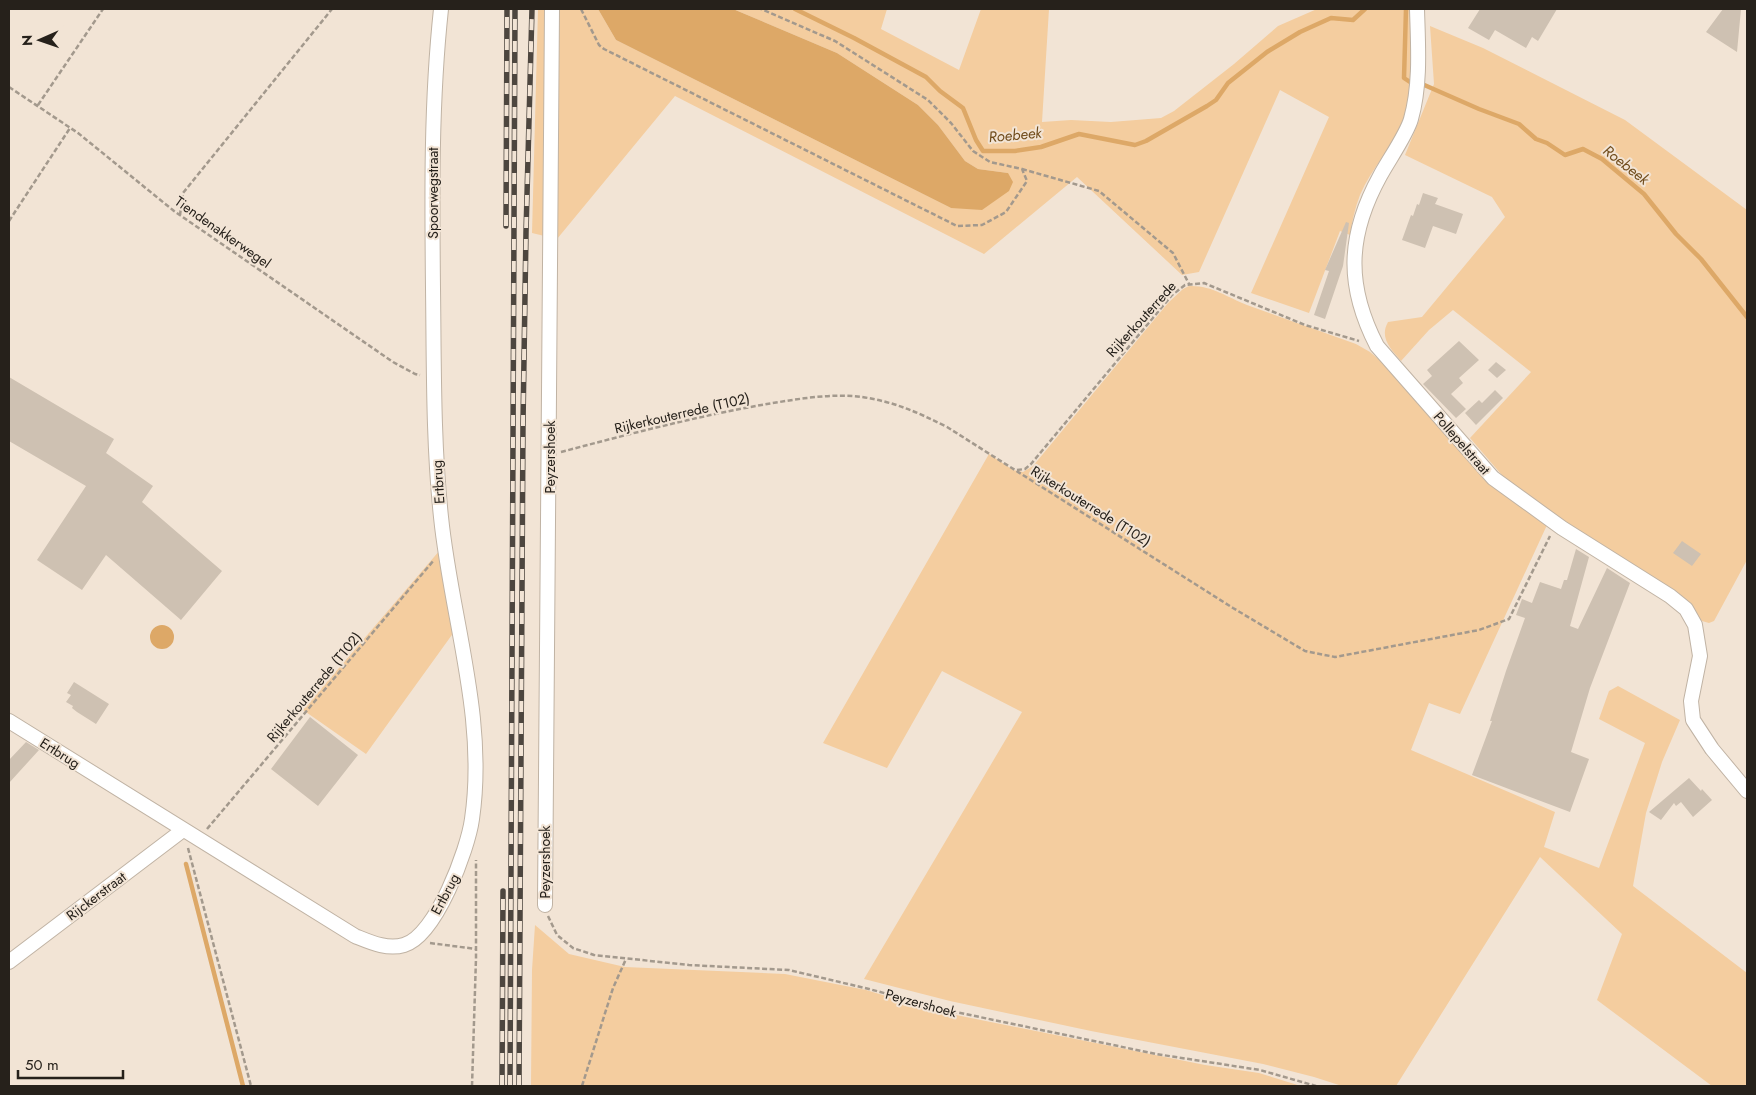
<svg xmlns="http://www.w3.org/2000/svg" width="1756" height="1095" font-family="Jost,sans-serif">
<rect width="100%" height="100%" fill="#f2e4d5"/>
<path fill="#f4cd9f" d="M538,9H598L616,40L951,208L1008,173L978,169L965,161L938,125L918,105L837,53L733,9H887L881,29L959,70L981,9H1049L1042,122L1071,120L1111,122L1161,118L1174,111L1234,64L1278,26L1317,9H1412C1412,44 1417,89 1403,122C1392,148 1371,169 1360,195C1355,208 1352,221 1350,235L1340,231L1309,313L1251,293L1329,117L1280,90L1199,272L1182,275L1077,177L984,254L675,96L557,239L532,233Z
M1430,26L1483,48L1625,120L1747,210V560L1714,621L1709,623L1702,621L1690,608L1550,514L1507,481L1470,438L1531,372L1453,310L1429,330L1401,361C1391,349 1379,338 1388,322L1422,317L1505,217L1492,197L1405,155L1434,84Z
M1189,286C1211,285 1227,297 1247,305C1283,318 1319,331 1356,344L1370,352L1383,363L1464,455L1495,488L1547,525L1460,714L1429,703L1411,750L1555,812L1544,847L1599,868L1645,743L1599,719L1609,691L1618,686L1680,720L1662,762L1646,813L1633,886L1747,973V1086H1712L1597,1000L1622,934L1540,857L1396,1086H1342L1314,1077L1263,1064L1091,1031L950,1001L864,979L1022,712L942,671L887,768L823,743L989,454L1013,470L1023,472L1033,466L1168,303L1183,289Z
M440,550L454,632L366,754L303,710Z
M535,925L569,954L625,967L785,974L866,990L936,1011L1205,1065L1259,1073L1301,1086H531L532,970Z"/>
<path fill="#dda867" d="M598,9H733L837,53L918,105L938,125L965,161L978,169L1008,173L1013,182L1009,191L982,210L951,208L616,40Z
M150 637a12 12 0 1 1 24 0a12 12 0 1 1-24 0Z"/>
<g fill="none" stroke-linecap="round" stroke-linejoin="round">
<path stroke="#dda867" stroke-width="4.5" d="M795,9L854,38L926,77L940,91L963,108L976,140L983,151H1015L1041,147L1079,134L1135,145L1146,141L1207,106L1216,100L1228,83L1267,52L1300,32L1331,18L1353,20L1365,9
M1406,9L1404,78L1410,82
M1422,84L1479,109L1519,124L1536,139L1547,143L1565,155L1583,149L1602,159L1644,194L1676,234L1701,259L1747,317
M186,864L243,1086"/>
</g>
<path fill="#cec1b2" d="M1480,9H1557L1538,41L1532,37L1526,48L1495,30L1489,40L1468,28Z
M1723,9H1741L1737,52L1706,32Z
M1423,193L1438,198L1435,204L1463,214L1456,234L1433,226L1425,248L1402,240L1411,215L1413,216L1417,204L1419,205Z
M1346,222L1349,223L1343,266L1325,319L1314,315L1329,271L1325,270Z
M1459,341L1479,360L1459,378L1463,383L1451,394L1466,409L1456,418L1423,384L1432,376L1427,370Z
M1496,362L1506,370L1497,378L1488,370Z
M9,377L114,439L106,453L153,486L142,502L222,571L181,620L106,555L82,590L37,560L86,486L9,441Z
M1495,390L1503,398L1476,425L1465,413L1479,400L1482,403Z
M1682,541L1701,554L1692,566L1673,553Z
M1576,549L1589,557L1570,626L1578,629L1607,568L1630,583L1590,688L1571,752L1589,759L1570,812L1472,775L1492,721H1490L1506,671L1525,618L1516,615L1522,599L1532,603L1540,582L1561,589L1564,580H1567Z
M74,682L109,704L96,724L77,712L72,708L73,706L66,702L71,695L67,693Z
M310,717L358,755L318,806L271,769Z
M26,742L39,750L9,783V760Z
M1689,778L1701,791L1702,789L1712,800L1693,817L1681,802L1676,806L1674,803L1661,820L1649,812Z"/>
<g fill="none" stroke-linecap="round" stroke-linejoin="round">
<g stroke="#c0b3a4" stroke-width="16">
<path id="minor" d="M1417,9C1418,45 1421,83 1411,119C1407,134 1388,161 1380,176C1347,236 1346,286 1377,346L1493,478L1562,528L1670,596L1686,609L1695,625L1700,656L1691,701L1693,720L1712,749L1747,791
M9,721L355,936C370,942 387,950 404,945C436,936 468,849 472,819C487,717 451,617 441,517C433,441 434,364 433,288C432,195 431,102 441,9
M545,905L552,9
M9,962L183,830"/>
</g>
<path stroke="#a3998d" stroke-width="2.5" stroke-dasharray="5 2.5" stroke-linecap="butt" d="M581,9L599,45L604,49L957,226L982,225L1006,212L1027,181L1022,169L990,162L973,151L951,123L928,100L835,41L761,9
M9,87L78,133L174,211L393,362L415,374L420,375
M38,105L103,9
M1022,169L1099,191L1173,253L1189,284
M180,215L183,193L332,9
M9,221L70,128
M561,452C629,434 698,416 767,404C798,399 831,393 862,397C895,402 917,412 947,427L1233,608L1305,651L1335,657L1479,630L1509,619L1550,536
M1017,470L1025,469L1031,464L1172,295L1185,285L1204,283L1305,325L1359,341
M207,829L434,560
M188,848L251,1086
M548,916L557,935L573,948L594,955L689,965L789,970L869,989L951,1011L1156,1054L1260,1070L1316,1086
M430,943L476,949
M472,1086L476,958V860
M582,1086L613,988L626,959"/>
<use href="#minor" stroke="#fff" stroke-width="14"/>
<g stroke="#4d463f" stroke-width="5.5">
<path id="rail" d="M506,226L507,9
M502,1086L503,891
M510,1086L515,9
M519,1086L523,423L526,232L532,9"/>
</g>
<use href="#rail" stroke="#f2e4d5" stroke-width="4" stroke-dasharray="11" stroke-linecap="butt"/>
</g>
<g text-anchor="middle" dominant-baseline="central" stroke-width="4" stroke-linejoin="round" paint-order="stroke">
<g font-size="14" fill="#26211b" stroke="#f2e4d5">
<text transform="translate(433 193) rotate(-90)">Spoorwegstraat</text>
<text transform="translate(223 232) rotate(35)">Tiendenakkerwegel</text>
<text transform="translate(1141 319) rotate(-48)">Rijkerkouterrede</text>
<text transform="translate(682 413) rotate(-13)">Rijkerkouterrede (T102)</text>
<text transform="translate(1462 443) rotate(49)">Pollepelstraat</text>
<text transform="translate(550 457) rotate(-90)">Peyzershoek</text>
<text transform="translate(438 482) rotate(-94)">Ertbrug</text>
<text transform="translate(1091 506) rotate(32)">Rijkerkouterrede (T102)</text>
<text transform="translate(314 687) rotate(-50)">Rijkerkouterrede (T102)</text>
<text transform="translate(60 753) rotate(32)">Ertbrug</text>
<text transform="translate(545 862) rotate(-90)">Peyzershoek</text>
<text transform="translate(445 894) rotate(-62)">Ertbrug</text>
<text transform="translate(96 896) rotate(-37)">Rijckerstraat</text>
<text transform="translate(921 1003) rotate(15)">Peyzershoek</text>
</g>
<g font-size="15" font-style="italic" fill="#714d1d" stroke="#f2e4d5">
<text transform="translate(1015 135) rotate(-5)">Roebeek</text>
<text transform="translate(1626 165) rotate(38)">Roebeek</text>
</g>
</g>
<rect width="1756" height="1095" fill="none" stroke="#26211b" stroke-width="20"/>
<g transform="translate(40 40) rotate(268)" stroke="#f2e4d5" stroke-width="4" paint-order="stroke">
<path d="M0-4L9 19L0 12L-9 19Z" fill="#26211b"/>
<text y="-8" font-size="14" font-weight="bold" text-anchor="middle" fill="#26211b">N</text>
</g>
<path d="M18 1070v8h105v-8" fill="none" stroke="#26211b" stroke-width="2.5"/>
<text x="25" y="1070" font-size="15" fill="#26211b" stroke="#f2e4d5" stroke-width="4" paint-order="stroke">50 m</text>
</svg>
